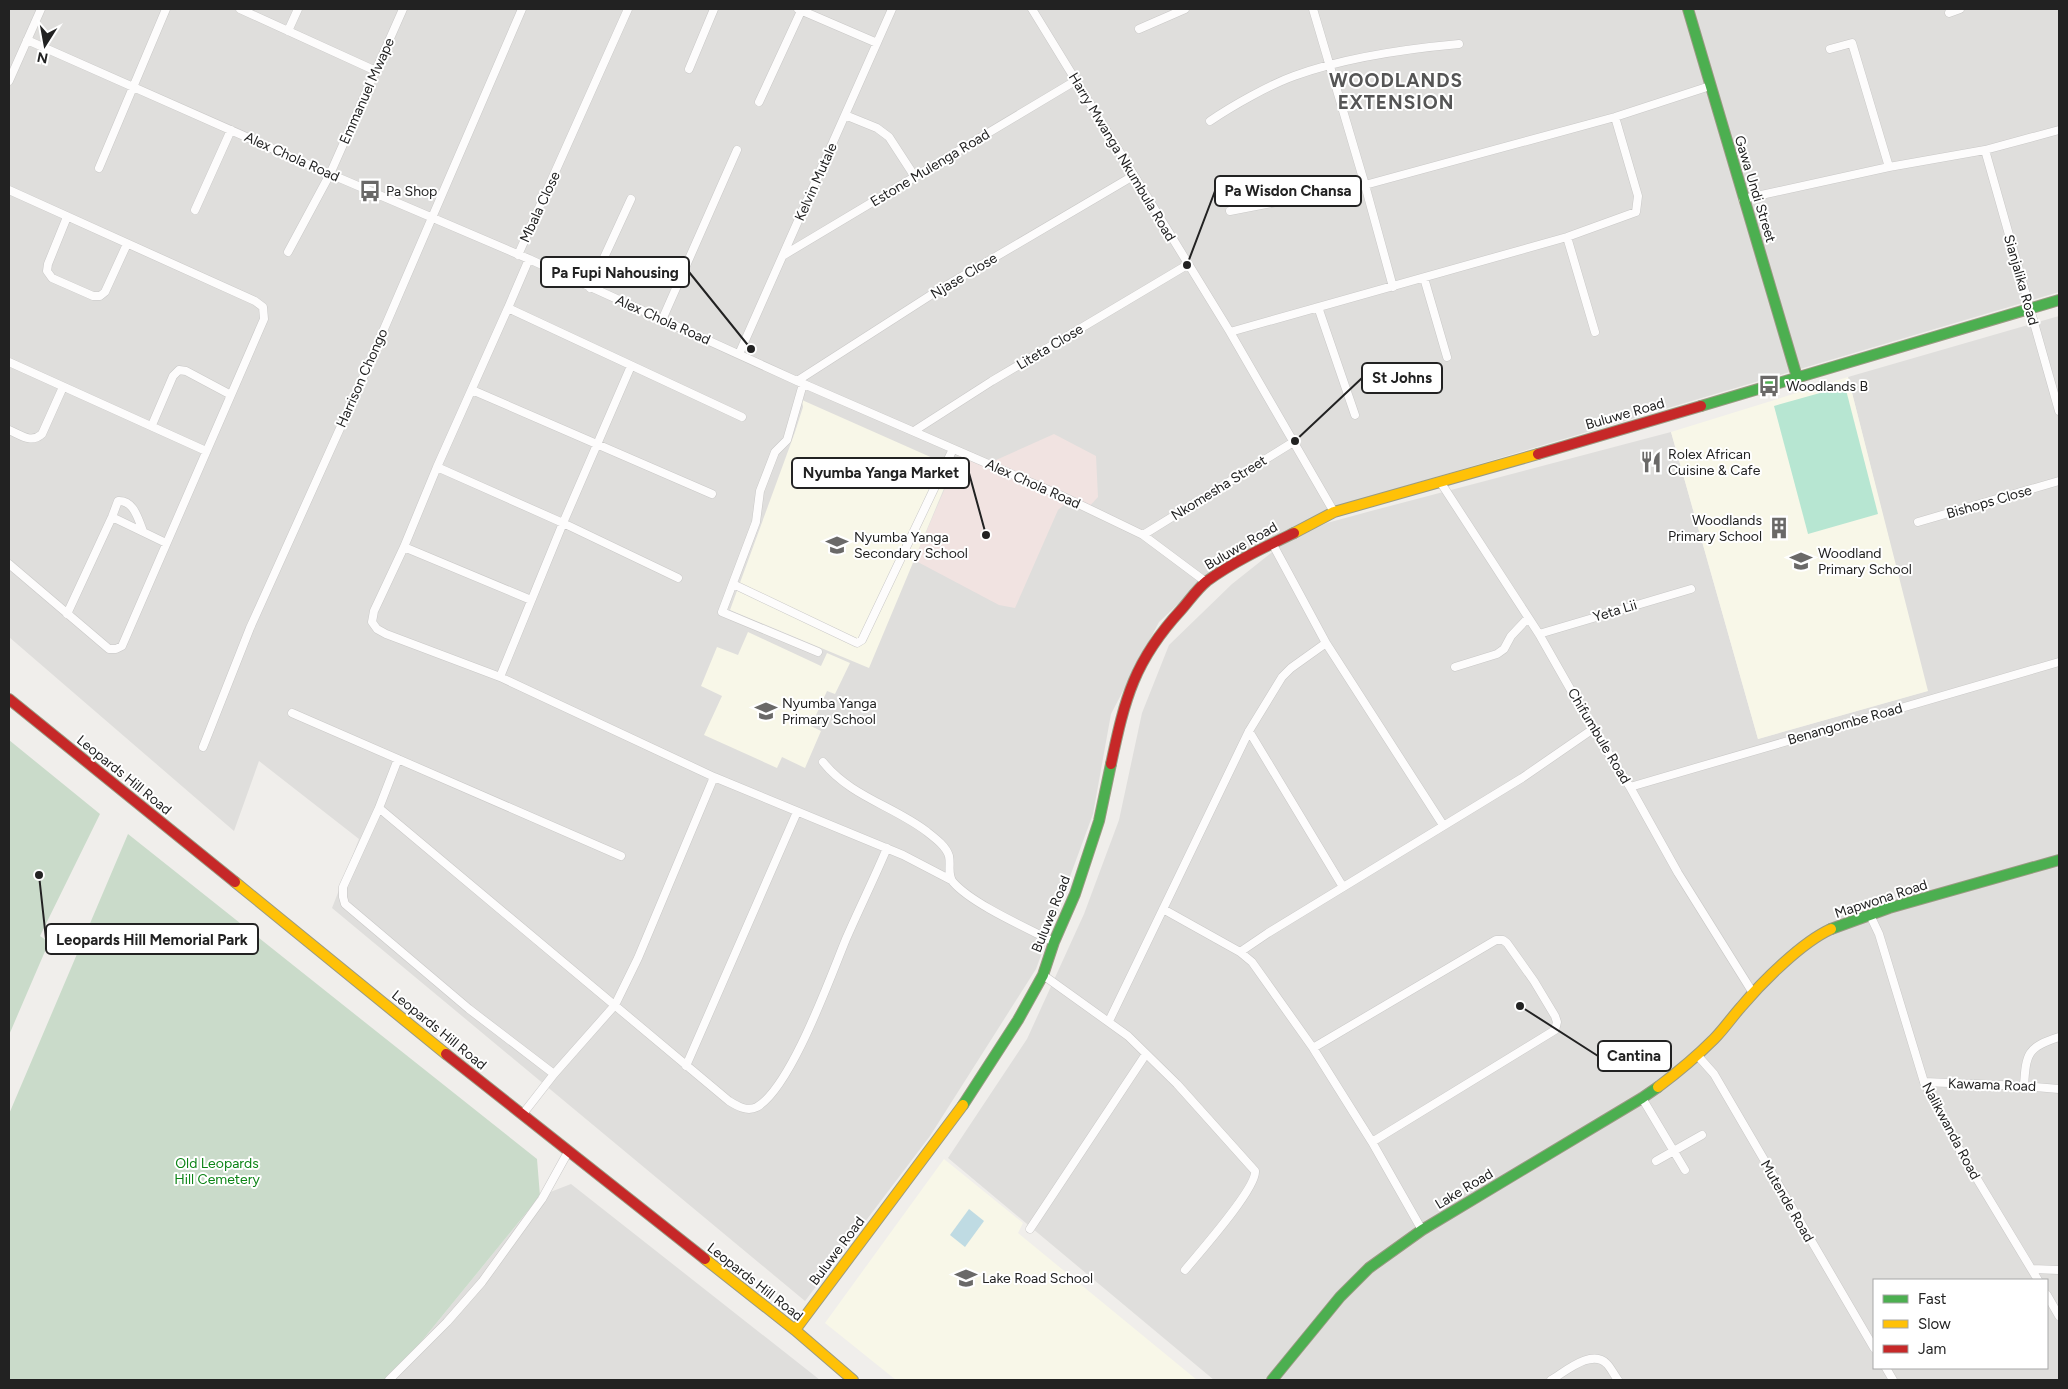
<svg xmlns="http://www.w3.org/2000/svg" width="2068" height="1389" font-family="Figtree,sans-serif">
<rect width="100%" height="100%" fill="#f0eeeb"/>
<path fill="#dfdedc" fill-rule="evenodd" d="M9,9H2059V292L1375,495L1223,562L1159,622L1111,714L1093,814L1036,969L930,1136L805,1301L332,908L359,839L259,761L234,831L9,637Z
M2059,316V1380H1214L948,1158L1027,1039L1084,914L1119,820L1142,713L1169,645L1232,584L1286,541L1327,523L1371,511L1671,432L1758,739L1927,691L1848,377ZM1874,1280H2047V1368H1874Z
M571,1184L820,1380H390L540,1196Z"/>
<path fill="#f1e3e1" d="M1054,434L1096,456L1098,497L1085,511L1066,503L1058,510L1015,608L999,605L914,560L959,456L996,460Z"/>
<path fill="#f8f7e8" d="M1848,377L1928,691L1758,739L1671,432Z
M802,400L953,467L869,668L730,610L795,432L803,407Z
M748,632L821,666L827,653L850,663L835,694L827,691L811,726L821,731L805,768L782,757L777,768L704,735L722,696L701,686L717,647L738,655Z
M944,1159L1023,1223L1018,1233L1197,1380H896L825,1323Z"/>
<path fill="#cadbca" d="M9,740L100,814L40,936L49,942L9,1035Z
M128,834L537,1159L540,1196L390,1380H9V1114Z"/>
<path fill="#b7e6d2" d="M1845,386L1878,514L1808,534L1774,406Z"/>
<path fill="#bfdbe3" d="M969,1209L984,1221L965,1247L950,1235Z"/>
<g fill="none" stroke-linecap="round" stroke-linejoin="round">
<g stroke="#c9c8c7" stroke-width="9">
<path id="street" d="M240,9L376,71
M798,9L877,43
M1032,9L1230,332L1334,512
M1313,9L1365,185L1393,287
M1949,13L1960,9
M1139,29L1185,9
M288,31L298,9
M27,40L330,174L529,259L797,381L1062,496L1143,535L1206,582
M1830,49L1852,43L1889,167
M689,69L714,9
M9,81L41,9
M759,102L802,9
M845,115L877,128L889,137L915,177
M1210,121C1232,106 1269,85 1294,76C1346,57 1404,49 1459,44
M1985,150L2059,411
M99,168L166,9
M9,190L255,301L263,307L264,319L122,646L116,649H109L9,564
M1743,199L1889,167L1985,150L2059,130
M195,210L231,130
M1230,211L1365,185L1615,117L1710,86
M67,217L48,264L47,271L52,278L93,296H100L105,292L127,244
M1567,237L1595,332
M288,252L330,174L403,9
M518,255L628,9
M784,255L1075,81
M1424,278L1447,357
M590,288L631,199
M1318,307L1355,415
M508,308L529,259
M662,320L737,150
M1230,332L1567,237L1636,212L1638,196L1615,117
M739,354L892,9
M9,362L206,451
M797,381L934,293L1133,176
M803,384L787,440L775,452L760,491L756,522L722,612L818,652
M472,390L712,494
M742,417L508,308L437,467L404,547L374,611L372,622L377,629L386,634L500,677L714,777L903,855L951,880
M152,425L173,376L179,370L186,371L231,395
M9,430C21,435 31,444 42,434L63,387
M914,431L992,381L1187,265
M437,467L563,523L678,578
M1441,483L1539,634L1593,729L1630,787L1678,873L1753,993
M112,517L166,543
M1918,522L2059,481
M1143,535L1295,441
M1272,543L1326,643L1443,825
M404,547L531,600
M733,584L857,643L862,640L953,449
M67,614L112,517L118,501C134,500 138,519 143,531
M1539,634L1691,589
M1455,667L1497,654L1504,649L1511,636L1528,618
M500,677L563,523L631,366
M292,713L621,856
M1249,731L1343,887
M203,747L250,628L365,373L522,9
M398,759L379,808L343,887V897L345,904L469,1009L554,1074
M823,762C850,796 893,806 926,831C935,838 946,846 949,856C951,865 947,875 953,882C972,904 1027,928 1054,942
M1630,787L2059,662
M379,808L729,1101C737,1106 747,1112 757,1107C791,1087 830,978 846,939C859,909 874,879 887,848
M1163,909L1240,952L1252,962L1313,1048L1372,1142L1422,1230
M1870,915L1879,934L1924,1082L1959,1149L2038,1280
M1240,952L1268,933L1522,778L1593,729
M1043,975L1128,1036L1177,1084L1255,1171C1257,1188 1199,1253 1185,1270
M1109,1021L1249,731L1282,677L1291,668L1326,643
M1313,1048L1496,940H1503L1507,943L1534,981L1555,1016L1557,1022L1555,1030L1372,1142
M1698,1056L1714,1074L1874,1348
M686,1066L797,812
M1924,1082L2024,1086L2059,1089
M2024,1086C2026,1054 2027,1047 2059,1037
M1642,1098L1685,1170
M522,1115L554,1074L615,1005L638,958L714,777
M1656,1161L1702,1135
M1030,1229L1146,1054
M2032,1269L2059,1270
M2047,1295L2059,1316
M1886,1368L1893,1380
M389,1380L447,1322L482,1282L542,1199L568,1152
M1551,1380C1565,1372 1592,1348 1607,1364C1611,1368 1614,1375 1618,1380"/>
</g>
<g stroke="#999a82" stroke-width="12">
<path id="fast" d="M1688,9L1797,377
M1701,406L2059,300
M1831,929L1889,908L2059,860
M963,1105L1018,1020L1043,975L1054,942L1075,894L1099,821L1111,764
M1272,1380L1340,1297L1369,1268L1422,1230L1642,1098L1658,1087"/>
</g>
<g stroke="#999a82" stroke-width="12">
<path id="slow" d="M1294,533L1334,512L1538,454
M235,882L446,1054
M1658,1087C1678,1072 1696,1057 1714,1039C1724,1029 1732,1017 1741,1007C1762,982 1802,942 1831,929
M705,1259L795,1330L853,1380
M795,1330L963,1105"/>
</g>
<g stroke="#999a82" stroke-width="12">
<path id="jam" d="M1538,454L1701,406
M9,699L235,882
M1111,764C1125,698 1134,661 1181,610C1189,601 1197,589 1207,581C1233,562 1265,547 1294,533
M446,1054L705,1259"/>
</g>
<use href="#street" stroke="#fdfcfc" stroke-width="8"/>
<use href="#fast" stroke="#4caf50" stroke-width="10"/>
<use href="#slow" stroke="#ffc107" stroke-width="10"/>
<use href="#jam" stroke="#c62828" stroke-width="10"/>
</g>
<defs>
<g id="bus-bare" transform="scale(1.725)"><path d="M-5-6H5V4H4V6H2V4H-2V6H-4V4H-5ZM-3.5-4V0h7V-4ZM-3.5 1.2v1.5H-2V1.2ZM2 1.2v1.5H3.5V1.2Z" fill="#6a6968" stroke="#fff" stroke-width="2.5" paint-order="stroke"/></g>
<g id="restaurant-bare" transform="scale(1.725)"><path d="M-5-6h1v4h1v-4h1v4h1v-4h1v5L-1.5 .5V6h-2V.5L-5-1ZM5-6V6H3V1.5H1.5Q1.5-4 5-6Z" fill="#6a6968" stroke="#fff" stroke-width="2.5" paint-order="stroke"/></g>
<g id="building-bare" transform="scale(1.725)"><path d="M-4-6H4V6H1V3H-1V6H-4ZM-2.5-4.3h1.7v1.8h-1.7ZM.8-4.3h1.7v1.8H.8ZM-2.5-1h1.7V.8h-1.7ZM.8-1h1.7V.8H.8Z" fill="#6a6968" stroke="#fff" stroke-width="2.5" paint-order="stroke"/></g>
<g id="school-bare" transform="scale(1.725)"><path d="M0-5L7-2L0 1L-7-2ZM-4 1L0 2.5L4 1V4Q0 6-4 4Z" fill="#6a6968" stroke="#fff" stroke-width="2.5" paint-order="stroke"/></g>
</defs>
<g fill-rule="evenodd">
<use href="#bus-bare" x="370" y="191"/>
<use href="#bus-bare" x="1769" y="386"/>
<use href="#restaurant-bare" x="1651" y="462"/>
<use href="#building-bare" x="1779" y="528"/>
<use href="#school-bare" x="837" y="545"/>
<use href="#school-bare" x="1801" y="561"/>
<use href="#school-bare" x="766" y="711"/>
<use href="#school-bare" x="966" y="1278"/>
</g>
<g text-anchor="middle" dominant-baseline="central" stroke-width="4" stroke-linejoin="round" paint-order="stroke">
<g font-size="14" fill="#222" stroke="#fff">
<text transform="translate(367 91) rotate(-66)">Emmanuel Mwape</text>
<text transform="translate(292 157) rotate(24)">Alex Chola Road</text>
<text transform="translate(1122 157) rotate(59)">Harry Mwanga Nkumbula Road</text>
<text transform="translate(930 168) rotate(-31)">Estone Mulenga Road</text>
<text transform="translate(816 182) rotate(-66)">Kelvin Mutale</text>
<text transform="translate(1755 189) rotate(73)">Gawa Undi Street</text>
<text transform="translate(540 207) rotate(-65)">Mbala Close</text>
<text transform="translate(964 276) rotate(-31)">Njase Close</text>
<text transform="translate(2021 280) rotate(74)">Sianjalika Road</text>
<text transform="translate(663 320) rotate(24)">Alex Chola Road</text>
<text transform="translate(1050 347) rotate(-31)">Liteta Close</text>
<text transform="translate(362 378) rotate(-66)">Harrison Chongo</text>
<text transform="translate(1625 414) rotate(-16)">Buluwe Road</text>
<text transform="translate(1033 484) rotate(24)">Alex Chola Road</text>
<text transform="translate(1219 488) rotate(-32)">Nkomesha Street</text>
<text transform="translate(1989 502) rotate(-16)">Bishops Close</text>
<text transform="translate(1241 546) rotate(-30)">Buluwe Road</text>
<text transform="translate(1615 611) rotate(-17)">Yeta Lii</text>
<text transform="translate(1845 724) rotate(-16)">Benangombe Road</text>
<text transform="translate(1599 736) rotate(59)">Chifumbule Road</text>
<text transform="translate(124 775) rotate(39)">Leopards Hill Road</text>
<text transform="translate(1881 899) rotate(-18)">Mapwona Road</text>
<text transform="translate(1051 914) rotate(-68)">Buluwe Road</text>
<text transform="translate(439 1030) rotate(39)">Leopards Hill Road</text>
<text transform="translate(1992 1085) rotate(2)">Kawama Road</text>
<text transform="translate(1951 1131) rotate(62)">Nalikwanda Road</text>
<text transform="translate(1464 1189) rotate(-31)">Lake Road</text>
<text transform="translate(1787 1201) rotate(60)">Mutende Road</text>
<text transform="translate(837 1251) rotate(-53)">Buluwe Road</text>
<text transform="translate(755 1282) rotate(38)">Leopards Hill Road</text>
</g>
<g font-size="14" fill="#222" stroke="#fff" text-anchor="start">
<text x="386" y="191">Pa Shop</text>
<text x="1786" y="386">Woodlands B</text>
<text x="1668" y="454">Rolex African<tspan x="1668" dy="16">Cuisine &amp; Cafe</tspan></text>
<text x="1762" y="520" text-anchor="end">Woodlands<tspan x="1762" dy="16">Primary School</tspan></text>
<text x="854" y="537">Nyumba Yanga<tspan x="854" dy="16">Secondary School</tspan></text>
<text x="1818" y="553">Woodland<tspan x="1818" dy="16">Primary School</tspan></text>
<text x="782" y="703">Nyumba Yanga<tspan x="782" dy="16">Primary School</tspan></text>
<text x="982" y="1278">Lake Road School</text>
</g>
<g font-size="14" fill="#0c8416" stroke="#fff">
<text x="217" y="1163">Old Leopards<tspan x="217" dy="16">Hill Cemetery</tspan></text>
</g>
<g font-size="19" font-weight="bold" letter-spacing="1" fill="#555" stroke="#fff">
<text x="1396" y="80">WOODLANDS<tspan x="1396" dy="22">EXTENSION</tspan></text>
</g>
</g>
<path fill="none" stroke="#222" stroke-width="2" d="M1187 265L1215 191M751 349L689 272M1295 441L1362 378M986 535L969 473M39 875L46 939M1520 1006L1598 1056"/>
<g fill="#222" stroke="#fff" stroke-width="2">
<circle cx="1187" cy="265" r="5"/>
<circle cx="751" cy="349" r="5"/>
<circle cx="1295" cy="441" r="5"/>
<circle cx="986" cy="535" r="5"/>
<circle cx="39" cy="875" r="5"/>
<circle cx="1520" cy="1006" r="5"/>
</g>
<g fill="#fff" stroke="#222" stroke-width="2">
<rect x="1215" y="176" width="146" height="30" rx="5"/>
<rect x="541" y="257" width="148" height="30" rx="5"/>
<rect x="1362" y="363" width="80" height="30" rx="5"/>
<rect x="792" y="458" width="177" height="30" rx="5"/>
<rect x="46" y="924" width="212" height="30" rx="5"/>
<rect x="1598" y="1041" width="73" height="30" rx="5"/>
</g>
<g font-size="15" text-anchor="middle" font-weight="bold" fill="#222">
<text x="1288" y="196">Pa Wisdon Chansa</text>
<text x="615" y="278">Pa Fupi Nahousing</text>
<text x="1402" y="383">St Johns</text>
<text x="881" y="478">Nyumba Yanga Market</text>
<text x="152" y="945">Leopards Hill Memorial Park</text>
<text x="1634" y="1061">Cantina</text>
</g>
<rect width="2068" height="1389" fill="none" stroke="#222222" stroke-width="20"/>
<rect x="1873" y="1279" width="175" height="90" fill="#ffffff" stroke="#a7a7a7"/>
<rect x="1883" y="1295" width="25" height="8" fill="#4caf50" stroke="#a7a7a7"/>
<text x="1918" y="1304" font-size="15" fill="#222222">Fast</text>
<rect x="1883" y="1320" width="25" height="8" fill="#ffc107" stroke="#a7a7a7"/>
<text x="1918" y="1329" font-size="15" fill="#222222">Slow</text>
<rect x="1883" y="1345" width="25" height="8" fill="#c62828" stroke="#a7a7a7"/>
<text x="1918" y="1354" font-size="15" fill="#222222">Jam</text>
<g transform="translate(45 45) rotate(191)" stroke="#ffffff" stroke-width="4" paint-order="stroke">
<path d="M0-4L9 19L0 12L-9 19Z" fill="#222222"/>
<text y="-8" font-size="14" font-weight="bold" text-anchor="middle" fill="#222222">N</text>
</g>
</svg>
